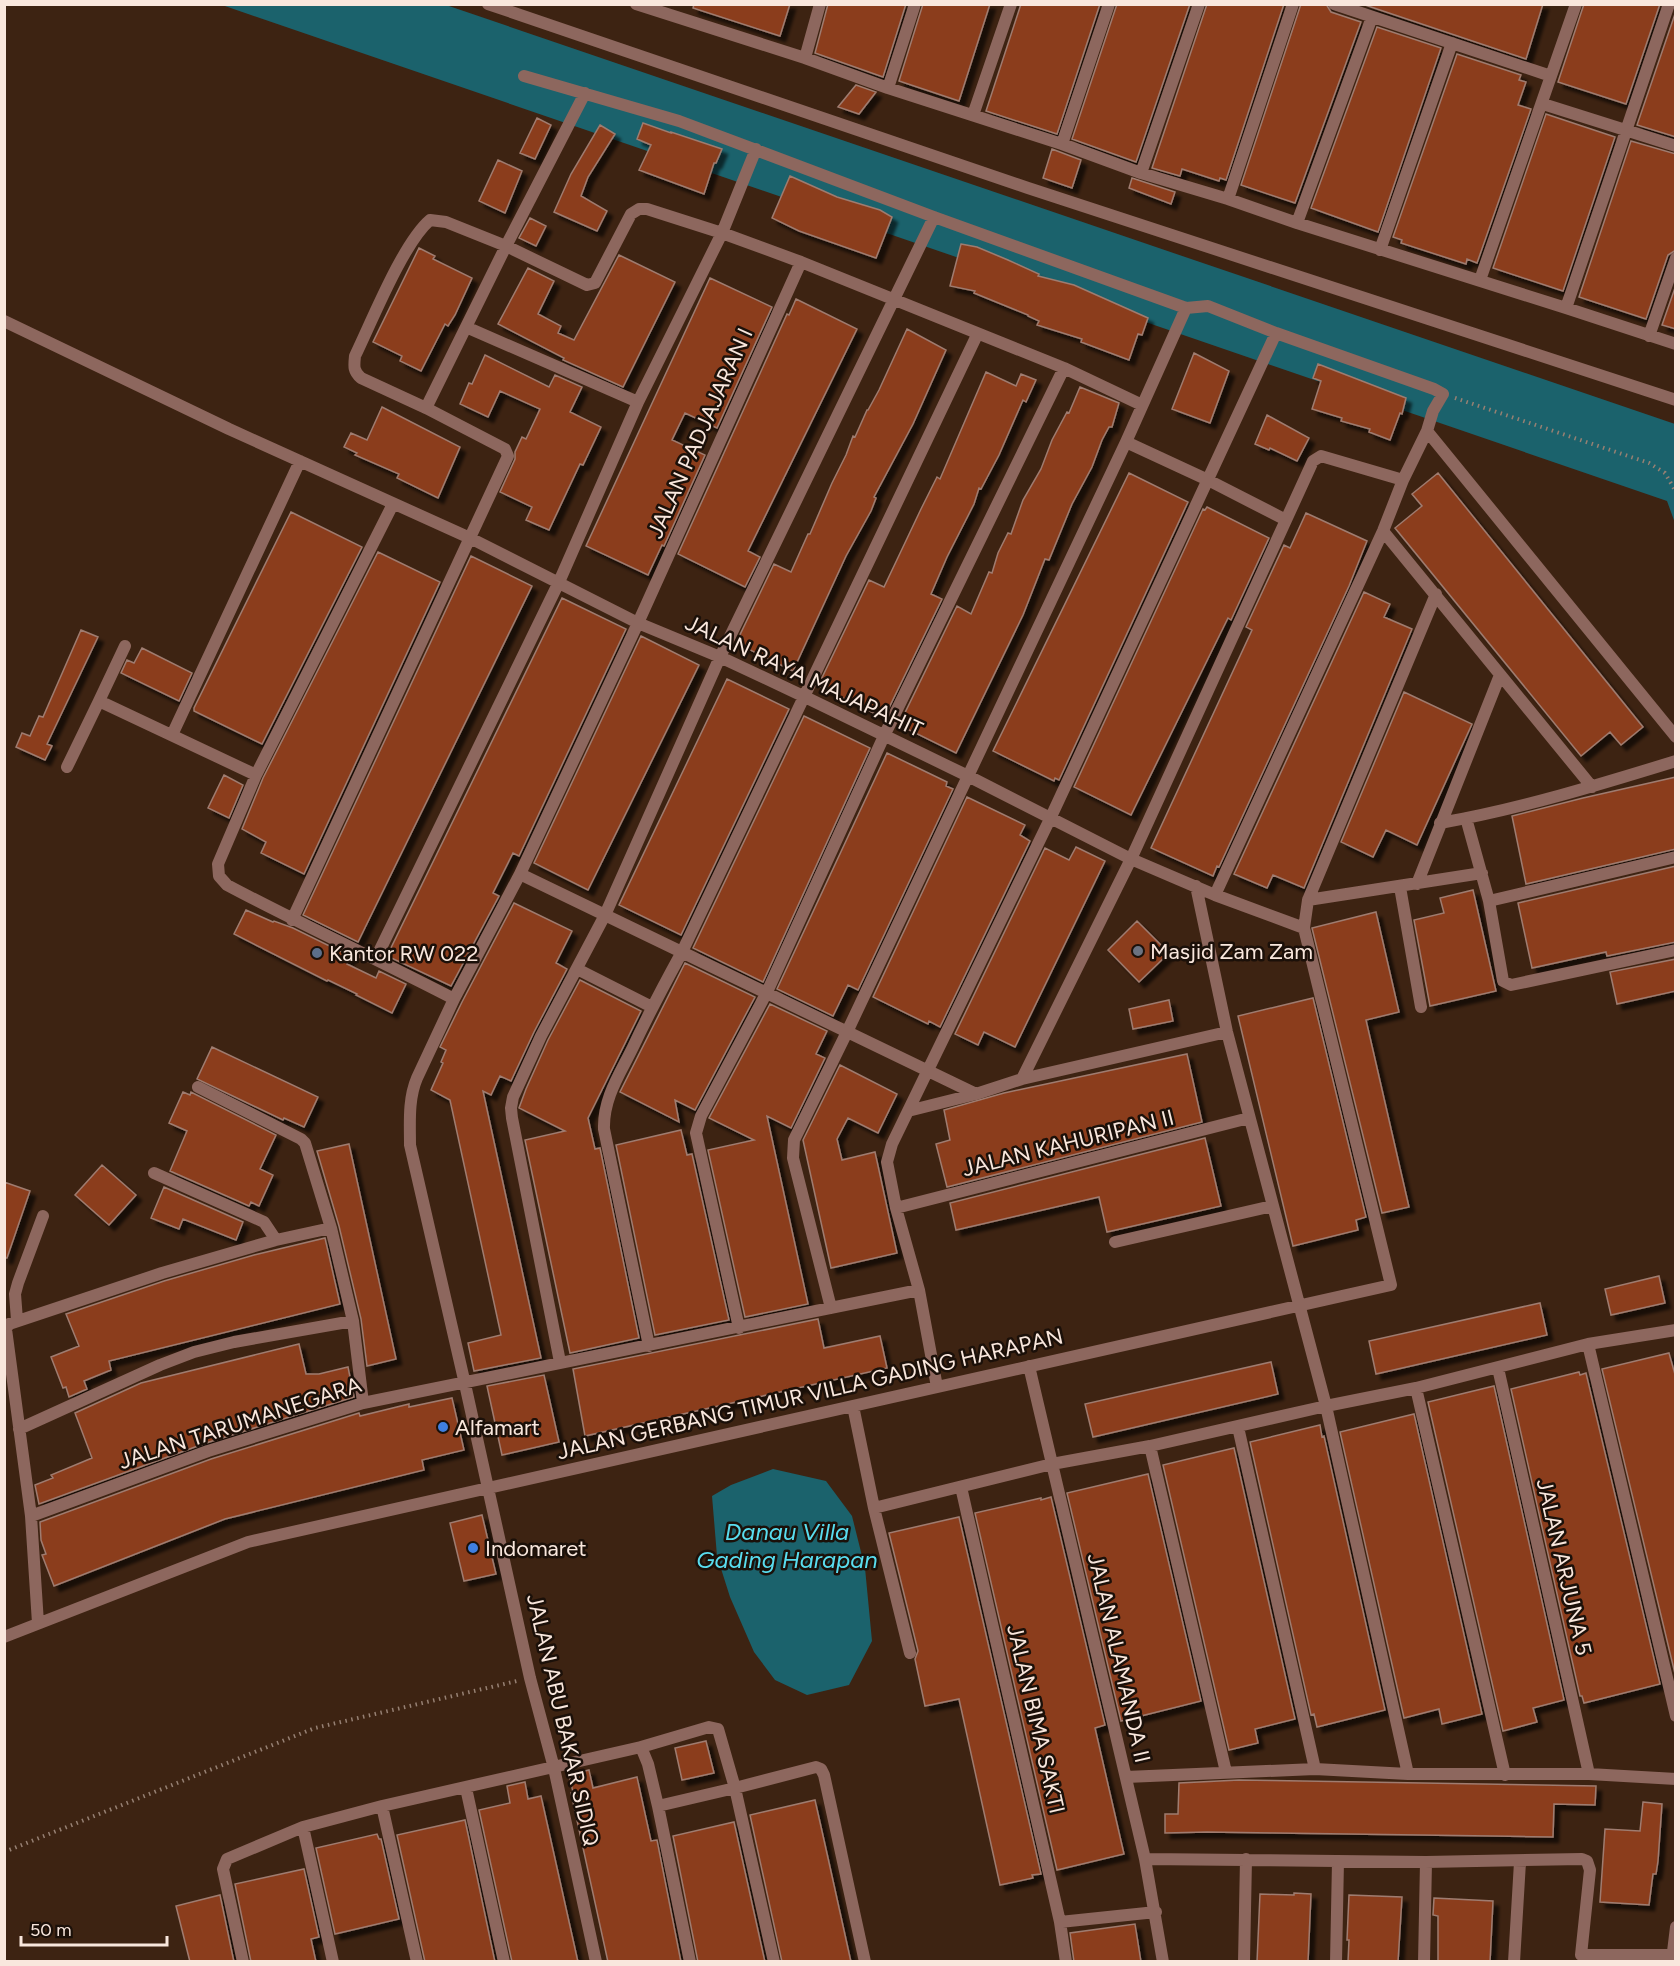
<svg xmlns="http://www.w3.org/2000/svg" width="1680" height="1966" font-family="Figtree,sans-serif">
<defs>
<filter id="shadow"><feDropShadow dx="5.5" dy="5.5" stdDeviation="1.5" flood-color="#0009"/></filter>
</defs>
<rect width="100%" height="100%" fill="#3d2312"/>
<path fill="#1b626c" d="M222,5H446L1675,424V523L1667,501Z
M773,1469L826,1481L852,1516L865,1568L872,1641L849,1685L807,1695L775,1680L754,1652L730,1597L717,1556L712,1496L731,1485Z"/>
<path fill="#8b3d1f" stroke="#9f7c6f" stroke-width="1.5" filter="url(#shadow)" d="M694,4H790L780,36L693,8Z
M828,4H906L883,77L815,53Z
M923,4H990L959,101L899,81Z
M1021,4H1100L1057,134L986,111Z
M1117,4H1190L1136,162L1072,139Z
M1207,4H1284L1226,180L1220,178L1219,181L1182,169L1180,176L1152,168Z
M1301,4H1326L1331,12L1361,22L1295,203L1241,185Z
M1362,4H1543L1526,59Z
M1584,4H1660L1626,104L1558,82Z
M1676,11V137L1637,125Z
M1377,27L1441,48L1378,232L1311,208Z
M1457,54L1521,75L1519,80L1526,82L1518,105L1531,109L1477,263L1467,259L1466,264L1401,243L1402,240L1393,237Z
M856,85L876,92L859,114L838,107Z
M1546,114L1615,137L1563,291L1493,268Z
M537,118L551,125L535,159L520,153Z
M643,123L671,133V132L722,149L716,163H714L704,194L639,170L651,145L637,139Z
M600,125L615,134L588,177L581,196L607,211L597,231L554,212L571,174Z
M1631,141L1676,154V250L1668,255L1646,319L1579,297Z
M1052,149L1081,160L1072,188L1043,178Z
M498,160L522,171L505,213L479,201Z
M790,176L837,197L880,210L892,217L876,258L799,231L772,218Z
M1132,178L1175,192L1171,204L1129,188Z
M530,218L546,226L536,246L519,238Z
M961,244L977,247L1008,260L1039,274L1038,276L1074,285L1148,318L1142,335L1138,334L1129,360L1081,342L1082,339L1037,325L1039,321L1028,316V315L974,293L975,291L950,286Z
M419,248L435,256L433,259L472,278L455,315L448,326L445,324L421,371L400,361L402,356L373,342Z
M619,255L675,282L623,387L563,360L564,358L498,324L528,268L554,281L538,314L561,326L558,333L574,340Z
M710,278L772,307L717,428L685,413L672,440L705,455L664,546L662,545L648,575L586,546Z
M1676,285V329L1662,325Z
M796,299L857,329L748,551L760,557L745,587L678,554L787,314L789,315Z
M907,329L946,350L913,424L874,497L876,498L871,511L846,556L793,671L736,643L774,564L791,572L808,534H810L832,483L846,455L853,436L855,437L867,410H868L879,390Z
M1194,353L1229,371L1210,423L1172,409Z
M485,355L549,387L555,375L582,387L570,412L601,427L583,465L580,464L549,530L526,520L532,507L500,492L515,459V452L522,437L526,439L540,409L500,391L488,417L460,404L469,383L472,384Z
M1318,364L1406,398L1402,414L1400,413L1390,440L1369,432L1370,429L1341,421L1342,418L1312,409L1321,381L1313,378Z
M986,372L1016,386L1021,374L1036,380L1026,402L1023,400L999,455L981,489L979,488L974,504L947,557L931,594L942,599L884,718L818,686L869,580L884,587L921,509L937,477L940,479Z
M1080,387L1119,403L1112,427H1109L1102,440L1092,467L1072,504L1049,560L1045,559L1023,615L956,753L899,725L957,606L971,614L989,572L992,573L998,553L1008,533L1011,534L1023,500L1041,469L1052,440L1067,412L1069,413Z
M382,407L460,447L438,498L397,478L399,474L355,455L357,453L344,447L351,433L367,440Z
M1267,415L1309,438L1297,461L1270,448L1269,450L1255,444Z
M1129,473L1188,502L1059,780L1055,778L1054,781L993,751Z
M1438,473L1643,727L1621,745L1610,732L1581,756L1395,528L1422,506L1412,494Z
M1207,507L1269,538L1231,620L1228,618L1131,815L1074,787L1203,509L1205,510Z
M291,512L362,547L262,744L194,711V708Z
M1306,513L1367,541L1349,586L1219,867L1217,866L1213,876L1151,848L1252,630L1246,627L1284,545L1290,548Z
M378,552L440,582L304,874L261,853L266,842L242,829L263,778Z
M471,556L532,586L358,942L303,915Z
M1364,592L1390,604L1384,617L1412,629L1304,888L1273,875L1267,888L1234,874Z
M562,598L626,629L519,856L513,853L493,893L499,896L451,986L387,956Z
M81,630L98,637L47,744L52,746L45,760L16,747L22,733L30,736L39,716L43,717Z
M641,636L699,665L588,890L534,863Z
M142,648L192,673L179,701L121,673L127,660L134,663Z
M727,679L789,709L681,935L619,905Z
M1404,692L1472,724L1417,845L1386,830L1373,857L1341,842Z
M804,716L870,748L763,982L693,948Z
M887,753L947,782L946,786L953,789L858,990L848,985L833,1016L777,989Z
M224,775L243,785L229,818L208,808Z
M1676,777V849L1526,884L1512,816L1583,798Z
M967,797L1025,825L1020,835L1030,841L940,1027L929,1021L928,1024L873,997Z
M1076,847L1105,861L1015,1047L984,1032L978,1045L955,1034L1045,848L1069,860Z
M1676,866V942L1607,956L1606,952L1532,968L1518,903Z
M1473,890L1496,991L1430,1006L1414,920L1444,913L1440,898Z
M514,903L572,931L556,963L567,969L534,1032L511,1081L500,1076L491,1095L483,1091L541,1358L474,1371L468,1343L501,1335L450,1100L431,1090L443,1063L441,1062L446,1050L440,1047L462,1002Z
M246,910L273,922L274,921L293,928L350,956L347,964L376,978L379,971L406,984L392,1013L356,995L357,994L328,980L327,981L234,934Z
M1376,912L1399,1012L1366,1020L1409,1207L1382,1213L1312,928Z
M1137,921L1169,953L1139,982L1108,950Z
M1676,959V991L1617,1004L1610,972Z
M685,963L755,997L695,1110L675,1100L679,1122L620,1092Z
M580,980L641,1011L588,1118L595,1149L600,1148L639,1338L570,1353L525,1140L565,1131L519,1108L526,1089L548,1040Z
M1313,998L1366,1217L1356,1220L1358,1230L1293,1246L1238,1016Z
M1169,1000L1173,1021L1133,1029L1129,1009Z
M770,1004L827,1031L816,1054L825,1058L791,1128L767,1116L808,1304L745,1317L708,1150L754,1140L709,1118Z
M212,1047L318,1097L304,1127L284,1118L283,1120L197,1079Z
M1187,1054L1202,1122L947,1187L936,1144L950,1140L944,1110L1004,1093Z
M840,1065L897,1094L878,1133L848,1118L837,1139L842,1160L875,1152L897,1253L831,1268L803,1140Z
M183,1092L190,1095L191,1092L276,1135L260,1169L273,1175L259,1206L251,1202L249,1206L170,1171L187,1131L169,1123Z
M681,1130L687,1155L692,1154L729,1320L655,1335L616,1145Z
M1205,1138L1221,1206L1107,1232L1099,1197L956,1230L950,1203Z
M349,1144L396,1359L367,1366L361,1319L339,1226L317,1151Z
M102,1165L136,1195L109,1225L75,1195Z
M4,1182L30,1191L7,1258H4Z
M164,1187L243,1222L236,1240L183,1219L179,1229L151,1218Z
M325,1238L340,1304L109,1361L111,1370L84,1381L87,1389L69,1397L66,1387L63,1388L51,1357L79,1346L66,1314L164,1281L254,1255Z
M1659,1276L1665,1303L1611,1315L1605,1289Z
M1540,1303L1547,1335L1376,1374L1369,1341Z
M818,1319L824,1348L880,1336L887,1368L585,1436L573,1369Z
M299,1344L306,1374H319L348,1367L354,1397L206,1443L39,1504L35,1485L53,1478L51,1475L92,1458L75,1413L141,1383Z
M1669,1353L1676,1378V1678L1602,1369Z
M1271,1362L1278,1394L1093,1437L1085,1404Z
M1579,1372L1580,1375L1586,1373L1660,1684L1584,1703L1582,1696H1580L1511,1389Z
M544,1375L559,1442L502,1455L487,1386Z
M1494,1386L1564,1700L1533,1708L1537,1722L1503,1731L1428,1402Z
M452,1398L464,1450L422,1460L424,1470L225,1519L54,1586L42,1555L46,1554L41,1540L40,1522L211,1459L359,1413L360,1416L409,1404V1407Z
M1414,1414L1482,1714L1442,1724L1439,1709L1404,1718L1340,1432Z
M1320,1425L1322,1437L1324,1436L1385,1710L1317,1727L1314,1714L1311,1715L1250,1442Z
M1234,1448L1295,1719L1255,1729L1258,1743L1229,1750L1163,1465Z
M1148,1474L1201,1701L1121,1721L1067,1493Z
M1051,1497L1105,1725L1095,1728L1124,1854L1057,1870L975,1513L1041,1498V1500Z
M482,1515L496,1574L464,1581L450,1523Z
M959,1517L1041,1874L1032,1875L1033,1878L1000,1885L959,1699L925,1706L915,1659L918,1651L889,1533Z
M706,1741L714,1773L682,1780L675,1748Z
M589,1770L593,1788L637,1777L651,1841L657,1840L681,1962H608L571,1793L573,1792L569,1775Z
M1239,1780L1596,1786L1595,1805L1554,1804L1553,1837L1207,1832L1165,1833V1814H1178L1179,1783Z
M525,1782L528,1799L541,1796L578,1962H512L479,1810L510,1803L507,1786Z
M815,1800L828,1858L851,1962H782L750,1815Z
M1643,1802L1662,1804L1658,1861L1656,1874H1653L1649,1905L1600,1902L1605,1829L1640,1831Z
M465,1820L495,1962H425L397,1835Z
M734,1822L765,1962H698L673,1836Z
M377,1834L379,1839H381L399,1919L335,1934L316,1848Z
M304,1869L319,1937L311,1939L316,1962H251L235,1884Z
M1294,1893L1311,1894L1308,1962H1257L1260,1894L1294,1895Z
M220,1895L234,1962H190L176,1906Z
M1349,1895L1402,1897L1398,1962H1348L1349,1940H1347Z
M1434,1898L1493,1901L1490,1962H1438V1916L1433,1915Z
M1135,1924L1141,1962H1074L1070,1933Z"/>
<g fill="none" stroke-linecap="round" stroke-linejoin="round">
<path stroke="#968073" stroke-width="4" stroke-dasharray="1.5 4.5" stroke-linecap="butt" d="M1455,398L1649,463L1665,473L1676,492
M4,1852L315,1728L517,1681"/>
<path stroke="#8d675e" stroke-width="12" d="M488,4L1028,188L1676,400
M636,4L805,58L888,88L1062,144L1141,173L1228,199L1297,223L1566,308L1676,344
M1334,4L1551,76
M805,58L820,4
M524,76L679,121L934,217L1186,308L1208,306L1276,333L1434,389L1443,394L1433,411L1427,431L1403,480L1383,531L1215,895
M888,88L915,4
M1543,104L1676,146
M973,115L1011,4
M1062,144L1109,4
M1141,173L1199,4
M1228,199L1293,4
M1297,223L1372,17
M1380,250L1452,43
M1480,280L1576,4
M1566,308L1669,4
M4,321L229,429L470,538L638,623L720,657L803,696L968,776L1131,859L1215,895L1304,928L1308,900L1482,873
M466,327L638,402
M1649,336L1676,258
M426,408L506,246L585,93
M1427,431L1676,737
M1126,442L1208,480L1286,520
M393,504L256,775L218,864L219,876L227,885C302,925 379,960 454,999
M1383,531L1592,787
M125,646L99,701L256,775
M172,735L300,461
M67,767L99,701
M1466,818L1489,901L1503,981L1511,985L1676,950
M1440,823C1520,809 1598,785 1676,761
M520,874L976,1094
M1417,884L1500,675
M1196,886L1227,1032L1326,1406L1408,1774
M1400,887L1421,1007
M1308,900L1436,594
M1489,901L1676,857
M292,920L508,456L505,449L426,408L361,378C353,371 354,366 355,356C372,321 403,243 430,220L446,222L506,246L587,285L595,283L631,214L639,209H647L722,233L801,262L1064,368L1142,405
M376,958L559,582L638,402L722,233L756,149
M577,969L652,1007
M1022,1079L1131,859L1313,461L1321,456L1403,480
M198,1087L301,1139L305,1143L331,1228L353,1321L363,1403
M908,1111L976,1094L1022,1079L1227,1032
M154,1173L264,1222L276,1240
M896,1208L1249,1118
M1115,1242L1272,1206
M831,1308L793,1158L794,1140L847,1032L1126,442L1186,308
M17,1320L15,1294L18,1283L43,1216
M739,1328L696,1133L701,1116L767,992L884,736L1064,368
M1588,1344L1676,1716
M649,1346L604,1129C603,1098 620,1074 633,1047C648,1015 665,983 682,952L977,335
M560,1362L512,1118L511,1108L513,1097L541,1036L605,915L720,657L934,217
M1029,1366L1145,1859L1163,1962
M1498,1368L1589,1774
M937,1387L919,1290L896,1208L887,1162L892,1144L1050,819L1276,333
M1416,1388L1505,1775
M853,1406L874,1508L1052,1464L1150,1446L1326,1406L1416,1388L1588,1344L1676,1330
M1238,1427L1315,1769
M19,1429L160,1365L194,1352L234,1342L353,1321
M1150,1446L1226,1772
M961,1487L1060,1922L1066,1962
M874,1508L910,1653
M31,1516L208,1451L363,1403L919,1290
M38,1623L31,1516L6,1329L9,1324L162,1273L276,1240L331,1228
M4,1637L248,1542L1391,1285L1304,928
M641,1747L709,1727L718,1729L735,1788L774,1962
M1126,1777L1315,1769L1408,1774H1589L1676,1779
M466,1788L504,1962
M382,1806L417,1962
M658,1806L735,1788L816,1767L821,1769L824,1775L865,1962
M303,1827L333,1962
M1145,1859L1426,1862L1582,1859L1587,1861L1590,1870L1581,1955H1676
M1060,1922L1156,1912
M1672,1960L1676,1927
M243,1962L223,1869L227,1859L303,1827L382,1806L641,1747L648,1764L658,1806L690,1962
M596,1962L554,1768L530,1678L465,1384L410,1145C410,1123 408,1099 417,1078L454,999L520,874L638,623L801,262
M1244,1962L1246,1859
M1336,1962L1338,1861
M1424,1962L1426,1862
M1514,1962L1520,1862"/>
</g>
<circle fill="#6b7280" stroke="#1b1009" stroke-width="2" cx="1138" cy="951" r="6"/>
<circle fill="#5c6f8a" stroke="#1b1009" stroke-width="2" cx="317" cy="953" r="6"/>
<g fill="#3f7fe0" stroke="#1b1009" stroke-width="2">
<circle cx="443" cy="1427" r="6"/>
<circle cx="473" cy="1548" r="6"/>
</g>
<g text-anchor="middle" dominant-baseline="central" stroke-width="5" stroke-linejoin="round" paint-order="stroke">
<g font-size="22" fill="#f9e7dd" stroke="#1b1009">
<text transform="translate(700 433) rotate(-66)">JALAN PADJAJARAN I</text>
<text transform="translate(804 676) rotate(25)">JALAN RAYA MAJAPAHIT</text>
<text transform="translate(1068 1143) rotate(-14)">JALAN KAHURIPAN II</text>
<text transform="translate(810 1394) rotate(-13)">JALAN GERBANG TIMUR VILLA GADING HARAPAN</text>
<text transform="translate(240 1423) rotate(-18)">JALAN TARUMANEGARA</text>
<text transform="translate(1564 1567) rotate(77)">JALAN ARJUNA 5</text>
<text transform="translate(1119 1658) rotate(77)">JALAN ALAMANDA II</text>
<text transform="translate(1036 1719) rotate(77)">JALAN BIMA SAKTI</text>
<text transform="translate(563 1720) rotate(77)">JALAN ABU BAKAR SIDIQ</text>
</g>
<g font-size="22" fill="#f9e7dd" stroke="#1b1009" text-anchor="start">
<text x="1150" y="951">Masjid Zam Zam</text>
<text x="329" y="953">Kantor RW 022</text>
<text x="455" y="1427">Alfamart</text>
<text x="485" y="1548">Indomaret</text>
</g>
<g font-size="24" font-style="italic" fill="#59ddef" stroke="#1b1009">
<text x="787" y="1531">Danau Villa<tspan x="787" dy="28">Gading Harapan</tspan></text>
</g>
</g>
<rect width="1680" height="1966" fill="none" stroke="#f9e7dd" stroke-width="12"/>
<path d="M21 1936v9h146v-9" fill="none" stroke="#f9e7dd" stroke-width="3"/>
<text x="30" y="1936" font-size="18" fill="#f9e7dd" stroke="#1b1009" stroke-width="4.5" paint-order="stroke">50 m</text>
</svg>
